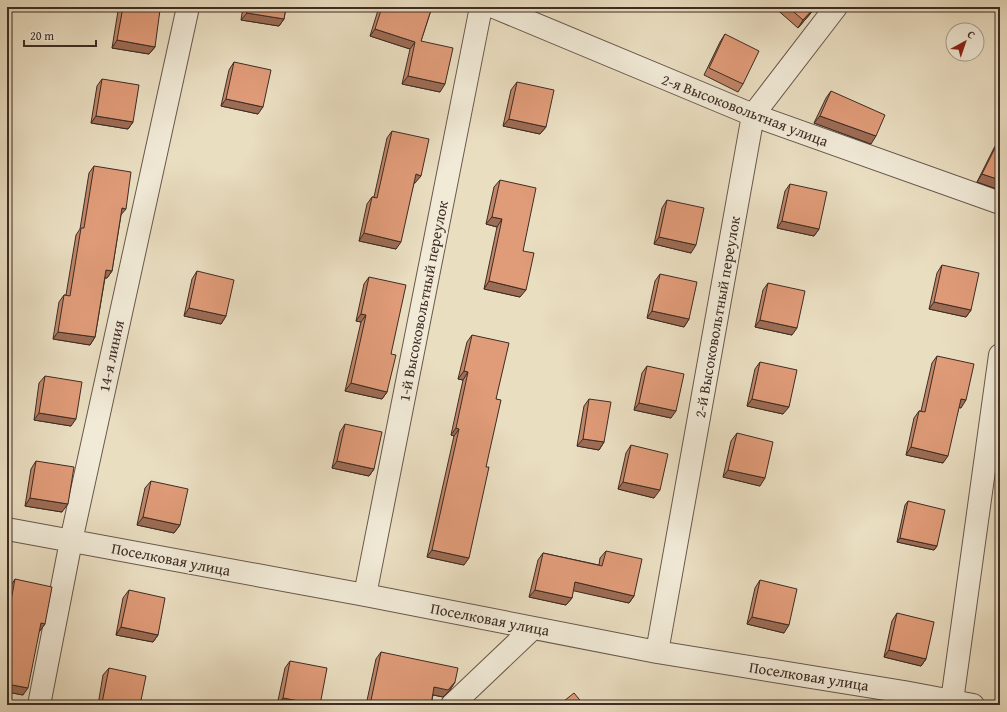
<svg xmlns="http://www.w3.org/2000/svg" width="1007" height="712" font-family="'Gentium Book Plus',serif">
<rect width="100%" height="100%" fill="#eadec1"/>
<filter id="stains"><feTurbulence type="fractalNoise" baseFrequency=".005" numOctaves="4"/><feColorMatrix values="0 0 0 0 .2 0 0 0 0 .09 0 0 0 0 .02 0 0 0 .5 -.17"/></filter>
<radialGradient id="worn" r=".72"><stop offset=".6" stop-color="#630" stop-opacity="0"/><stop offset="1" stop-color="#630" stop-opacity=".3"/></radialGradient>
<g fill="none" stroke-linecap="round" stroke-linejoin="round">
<g stroke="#68584c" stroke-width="24">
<path id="minor" d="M494,7L753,115L1000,203
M7,529L365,595L657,652L904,692L973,705
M365,595L481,7
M657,652L753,115L836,7
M952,701L1000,355
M39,705L71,541L188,7
M452,705L533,628"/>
</g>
<use href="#minor" stroke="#f1ead7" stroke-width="22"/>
</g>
<path fill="#c18567" stroke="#3d2c25" d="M121,7H145L155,47L149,54L112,48L118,11Z
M243,7H286L284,19L279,26L241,20Z
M379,7H432L421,41L440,92L402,84L410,49L370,36Z
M774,7H816L798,28Z
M932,7H938L936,10Z
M725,34L743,84L738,92L704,75L720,42Z
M234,62L258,114L221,106L229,70Z
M102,79L133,122L128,129L91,123L97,86Z
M517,82L546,127L540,134L503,126L511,90Z
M831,91L871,144L814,123L826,98Z
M392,131L415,183H414L396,249L359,241L367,204L372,197H374L387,138Z
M999,140L1000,190L977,182L994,148Z
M94,166L121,215L112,271L107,278H105L95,337L90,345L53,339L59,302L64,295H66L76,235L80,229L89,173Z
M500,180L523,251L520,297L484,289L497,227L486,224L494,187Z
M790,184L819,229L814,236L777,228L785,191Z
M667,200L691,253L654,244L662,208Z
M942,265L971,310L966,317L929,309L937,273Z
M197,271L226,316L221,324L184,316L192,279Z
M660,274L689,319L684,327L647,318L655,281Z
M369,277L391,354L387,392L382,399L345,391L361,322L356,321L364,284Z
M768,283L792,335L755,327L763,290Z
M472,335L496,399L464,565L427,557L454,436L451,435L463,380L458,379L467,342Z
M937,356L961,408L959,407L943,463L906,455L914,418L919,411H921L932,363Z
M760,362L783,414L747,406L755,369Z
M647,366L671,418L634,410L642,373Z
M45,376L71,426L34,420L39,383Z
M589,399L604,442L599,450L577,446L584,406Z
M345,424L374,469L369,476L332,468L340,432Z
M737,433L760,486L723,477L731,441Z
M631,445L654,498L618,489L626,453Z
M36,461L62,512L25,506L31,469Z
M151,481L180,525L174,533L137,525L145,488Z
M908,501L937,546L934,550L897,542L905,505Z
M606,551L634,596L629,603L573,590L572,598L566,605L529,597L538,560L543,553L599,565L600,558Z
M15,579L45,624L39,631L23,695L7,692V603L10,587Z
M760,580L784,633L747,624L755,588Z
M129,590L158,635L153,642L116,635L123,598Z
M897,613L926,659L921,666L884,657L892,621Z
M381,652L455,682L450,690L443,697L433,695L431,705H366L376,659Z
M290,661L320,705H277L285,668Z
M1000,664V676L998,675Z
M109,668L140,705H98L103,675Z"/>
<path fill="#9d6c54" stroke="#3d2c25" d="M815,7H816L798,28L803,20Z
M247,13L284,19L279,26L241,20Z
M375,29L415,42L410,49L370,36Z
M117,40L155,47L149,54L112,48Z
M408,76L445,84L440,92L402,84Z
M226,99L263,107L258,114L221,106Z
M96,116L133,122L128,129L91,123Z
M820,116L876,136L871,144L814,123Z
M509,119L546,127L540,134L503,126Z
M416,174L421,176L415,183L411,182Z
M982,174L1000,180V190L977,182Z
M122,208L126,209L120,216Z
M492,217L502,219L497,227L486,224Z
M782,221L819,229L814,236L777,228Z
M364,233L401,242L396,249L359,241Z
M659,237L696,245L691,253L654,244Z
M106,270L112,271L107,278L101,277Z
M489,281L526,290L520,297L484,289Z
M934,302L971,310L966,317L929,309Z
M189,308L226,316L221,324L184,316Z
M652,311L689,319L684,327L647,318Z
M361,314L366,315L361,322L356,321Z
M760,320L797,328L792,335L755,327Z
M58,332L95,337L90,345L53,339Z
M464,371L468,372L463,380L458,379Z
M351,383L387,392L382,399L345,391Z
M752,399L789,407L783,414L747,406Z
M961,399L966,400L961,408L956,407Z
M639,403L676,411L671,418L634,410Z
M39,413L76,419L71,426L34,420Z
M456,428L459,429L454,436L451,435Z
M583,439L604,442L599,450L577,446Z
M911,447L948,456L943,463L906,455Z
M337,461L374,469L369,476L332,468Z
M728,470L765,478L760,486L723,477Z
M623,482L660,490L654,498L618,489Z
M30,498L68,504L62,512L25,506Z
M143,517L180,525L174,533L137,525Z
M900,538L937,546L934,550L897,542Z
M432,550L469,558L464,565L427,557Z
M575,582L634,596L629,603L570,590Z
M535,590L572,598L566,605L529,597Z
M752,617L789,625L784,633L747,624Z
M41,623L45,624L40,631L36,630Z
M121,627L158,635L153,642L116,635Z
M889,650L926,659L921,666L884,657Z
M455,682L450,690L443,697L429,694L434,687Z
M7,684L28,688L23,695L7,692Z
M283,698L320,705H278Z
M102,703L106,704L105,705H100Z"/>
<path fill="#e09b78" stroke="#3d2c25" d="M123,7H145L160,10L155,47L117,40Z
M247,7H286L284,19L247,13Z
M382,7H432L421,41L453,48L445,84L408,76L415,42L375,29Z
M788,7H815L803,20Z
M725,34L759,51L743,84L709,68Z
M234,62L271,70L263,107L226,99Z
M102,79L139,85L133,122L96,116Z
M517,82L554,90L546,127L509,119Z
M831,91L885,115L876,136L820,116Z
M392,131L429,139L421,176L416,174L401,242L364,233L372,197L377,198Z
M999,140L1000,141V180L982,174Z
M94,166L131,172L126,209L122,208L112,271L106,270L95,337L58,332L64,295L70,296L81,228H84Z
M500,180L536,188L523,251L534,253L526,290L489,281L502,219L492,217Z
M790,184L827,192L819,229L782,221Z
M667,200L704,208L696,245L659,237Z
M942,265L979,273L971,310L934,302Z
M197,271L234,280L226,316L189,308Z
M660,274L697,282L689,319L652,311Z
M369,277L406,285L391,354L396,355L387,392L351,383L366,315L361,314Z
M768,283L805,291L797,328L760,320Z
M472,335L509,343L496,399L501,400L486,467H489L469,558L432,550L459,429L456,428L468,372L464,371Z
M937,356L974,364L966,400L961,399L948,456L911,447L919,411L925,412Z
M760,362L797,370L789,407L752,399Z
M647,366L684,374L676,411L639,403Z
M45,376L82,382L76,419L39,413Z
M589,399L611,402L604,442L583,439Z
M345,424L382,432L374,469L337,461Z
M737,433L773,442L765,478L728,470Z
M631,445L668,454L660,490L623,482Z
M36,461L74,467L68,504L30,498Z
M151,481L188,489L180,525L143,517Z
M908,501L945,510L937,546L900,538Z
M606,551L642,559L634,596L575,582L572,598L535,590L543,553L602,566Z
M15,579L52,587L45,624L41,623L28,688L7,684V622Z
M760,580L797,589L789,625L752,617Z
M129,590L165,598L158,635L121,627Z
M897,613L934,622L926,659L889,650Z
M381,652L458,668L455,682L448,690L434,687L431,705H370Z
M290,661L327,668L320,705L283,698Z
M109,668L146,676L140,705H106V704L102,703Z
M574,693L584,705H559Z"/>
<g text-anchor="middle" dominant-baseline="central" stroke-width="4" stroke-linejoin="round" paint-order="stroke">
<g font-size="15" fill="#3d2c25" stroke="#f1ead7">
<text transform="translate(745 110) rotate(21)">2-я Высоковольтная улица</text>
<text transform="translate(423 301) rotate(-79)">1-й Высоковольтный переулок</text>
<text transform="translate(717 317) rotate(-80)">2-й Высоковольтный переулок</text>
<text transform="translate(111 356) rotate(-78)">14-я линия</text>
<text transform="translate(171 559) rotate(11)">Поселковая улица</text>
<text transform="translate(490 619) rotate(11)">Поселковая улица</text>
<text transform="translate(809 676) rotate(9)">Поселковая улица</text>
</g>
</g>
<rect width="1007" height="712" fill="none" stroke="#eadec1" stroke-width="24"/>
<rect x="8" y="8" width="991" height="696" fill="none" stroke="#3d2c25" stroke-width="2"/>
<rect x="12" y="12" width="983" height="688" fill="none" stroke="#3d2c25"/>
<g transform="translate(965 42) rotate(40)"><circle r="19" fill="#f1ead7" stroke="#a99e90"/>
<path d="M0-3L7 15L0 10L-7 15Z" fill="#8f2418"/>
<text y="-6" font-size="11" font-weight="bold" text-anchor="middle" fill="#3d2c25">С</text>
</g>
<path d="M24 40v6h72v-6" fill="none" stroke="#3d2c25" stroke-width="2"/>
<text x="30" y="40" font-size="12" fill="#3d2c25" stroke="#f1ead7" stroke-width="3" paint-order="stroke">20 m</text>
<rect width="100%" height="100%" filter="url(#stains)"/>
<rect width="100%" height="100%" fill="url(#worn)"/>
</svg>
